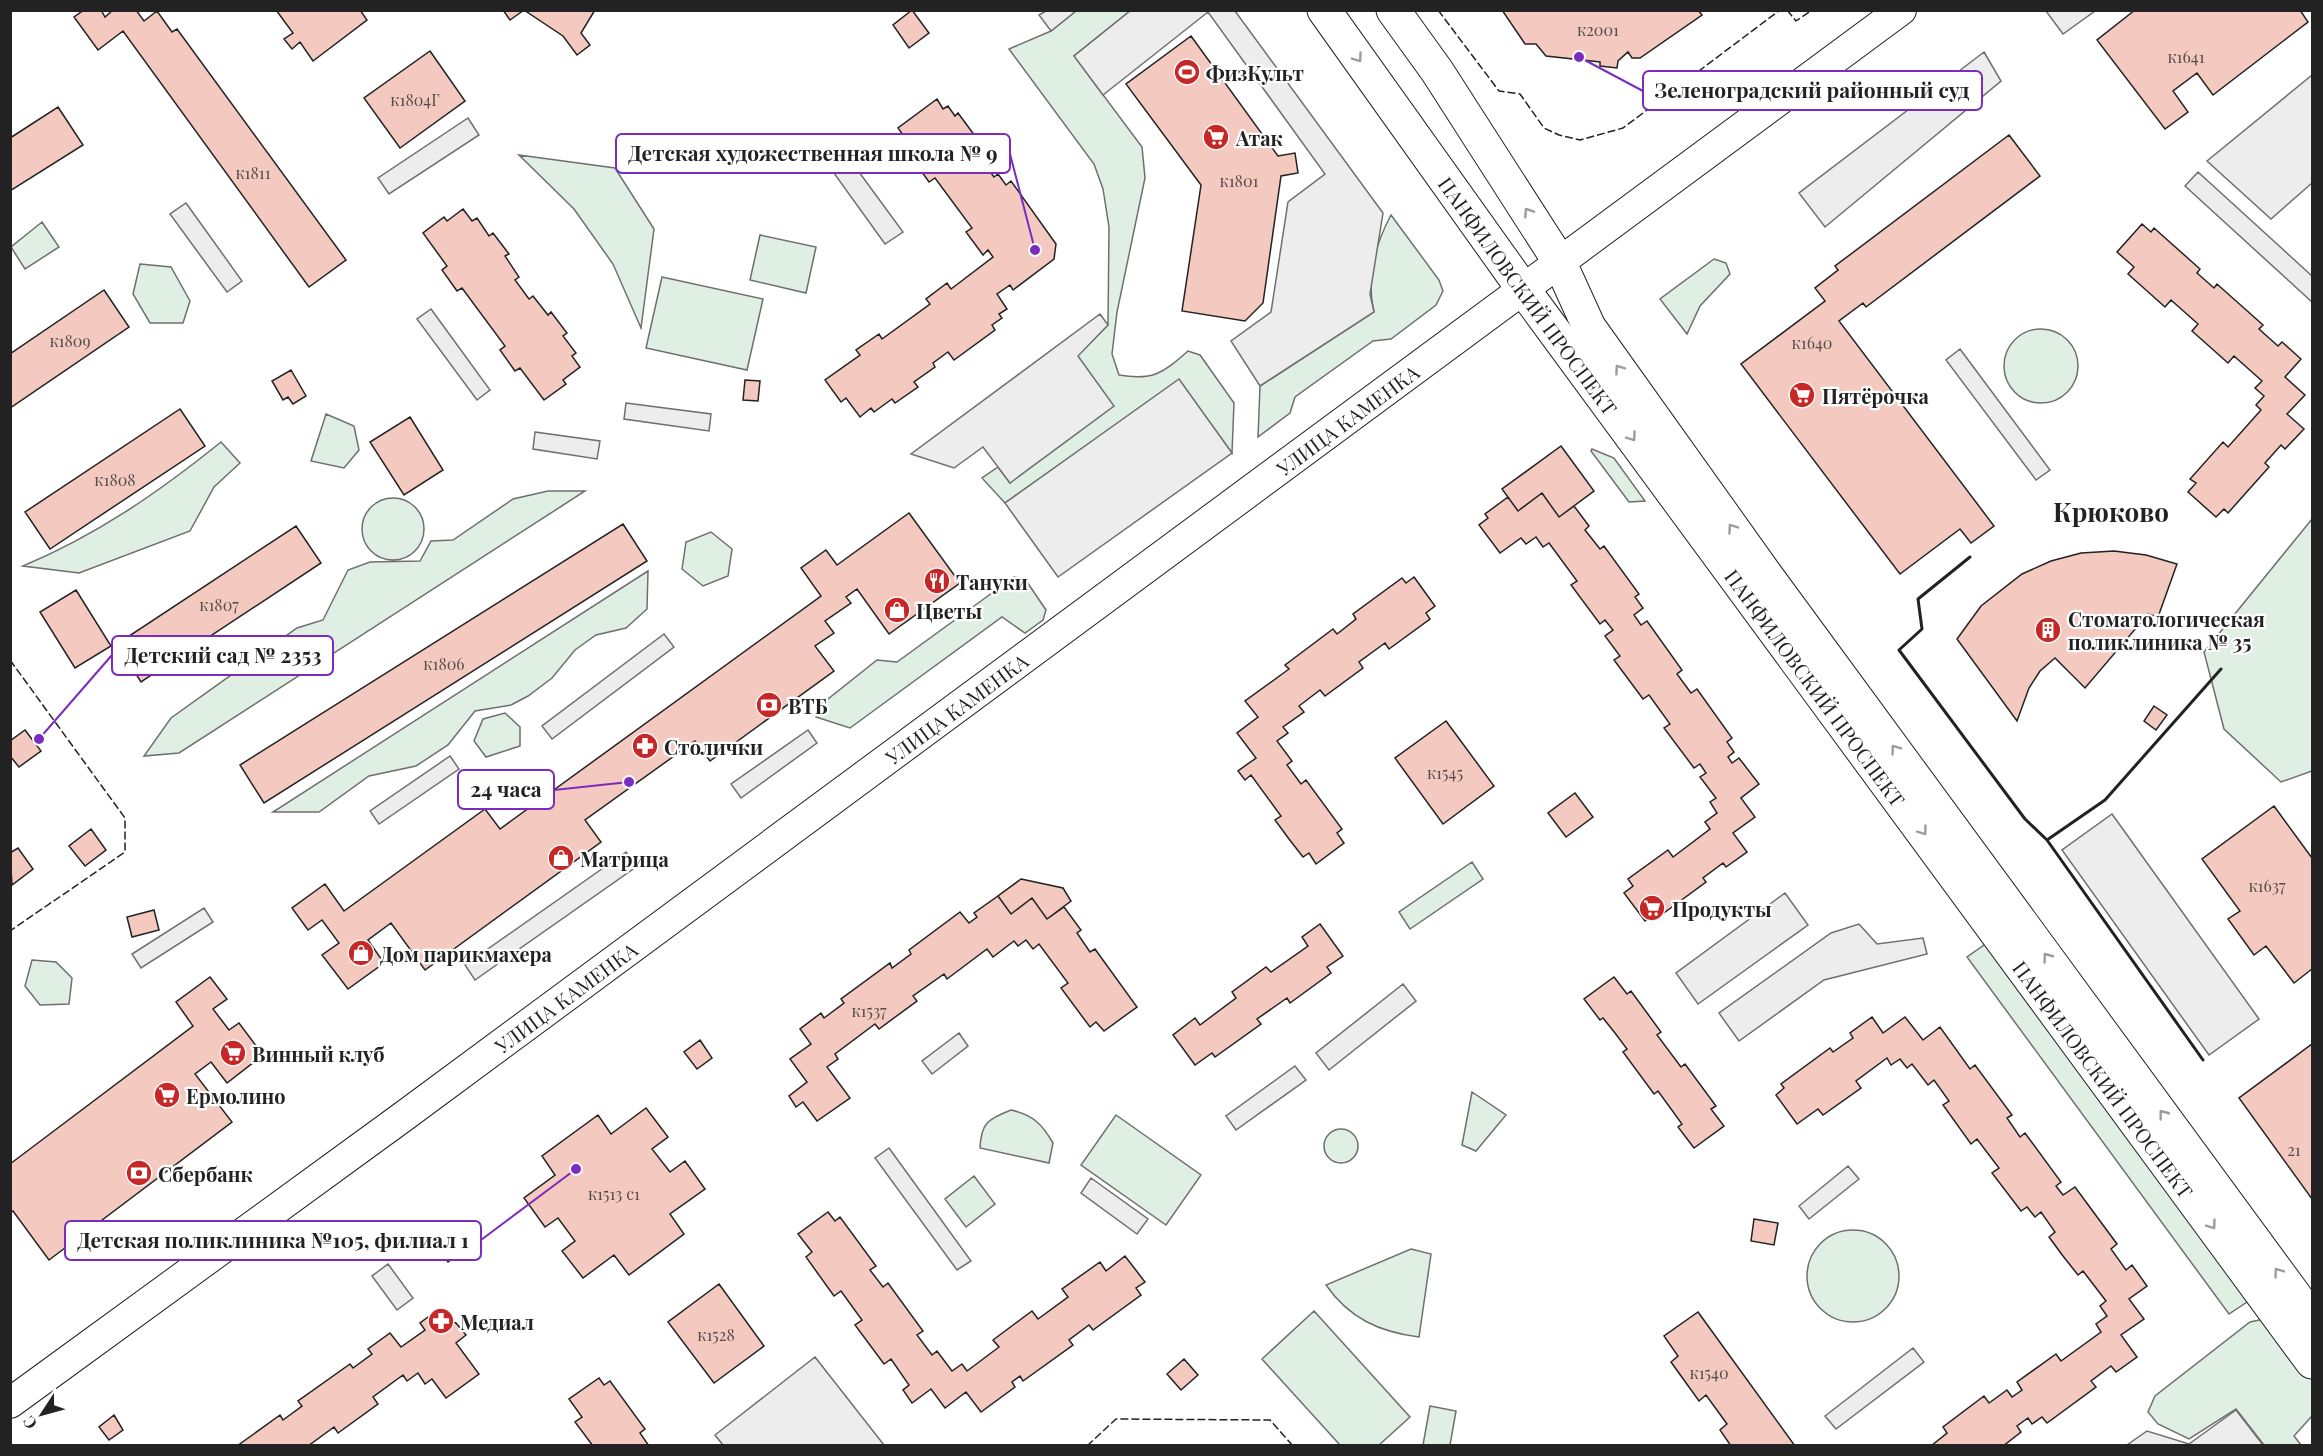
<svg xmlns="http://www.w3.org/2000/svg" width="2323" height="1456" font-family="'Playfair Display',serif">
<rect width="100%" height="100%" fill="#fff"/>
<path fill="#e0efe3" stroke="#6f6f6f" stroke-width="1.5" d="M1076,11H1130L1074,56L1142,147L1145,178L1117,312L1112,354L1119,375C1153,381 1163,373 1188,351L1200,355L1234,403L1232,453L1179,380L1005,503L982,478L998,467L1010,483L1077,356L1108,325L1109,227L1103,189L1094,164L1009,49L1051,31Z
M519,155L615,168L654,229L641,328L613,264L574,209Z
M1391,215L1439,280L1443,291L1436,305L1391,339L1373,341L1295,397L1290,413L1258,437L1260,386L1374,312C1366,279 1375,245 1391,215Z
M42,222L59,247L25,269L11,247Z
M760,235L816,247L806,293L750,280Z
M1714,259L1726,263L1730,274L1700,306L1687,334L1660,299Z
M140,264L171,267L190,301L183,323H150L133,294Z
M662,277L763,299L747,370L646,348Z
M2004 366a37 37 0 1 1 74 0a37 37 0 1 1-74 0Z
M326,414L354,426L359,450L344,468L311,461Z
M221,442L240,463L214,487L190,531L79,573L23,566C97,535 159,492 221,442Z
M1592,449L1614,458L1645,501L1629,502L1591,451Z
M548,491H585L179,753L144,756L171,718L297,628L323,620L348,570L370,562L420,561L431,541L453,540L513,499Z
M362 529a31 31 0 1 1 62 0a31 31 0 1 1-62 0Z
M2312,519V771L2281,782L2224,729L2204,652Z
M711,532L732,549L728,576L703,586L682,569L686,542Z
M648,571L647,609L626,628L596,635L575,650L552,678L528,696L511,705L475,711L448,745L416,766L369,776L319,812H273Z
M1014,577L1025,579L1046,610L1043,620L1025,633L1002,617L850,728L816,717L818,707L877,660L897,662Z
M505,713L520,727V746L486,757L474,741L483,719Z
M1472,862L1483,879L1410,929L1399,912Z
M1987,943L2251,1293L2247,1302L2229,1314L1967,957Z
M32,960L56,962L72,978L69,1004L40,1005L25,986Z
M1472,1092L1506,1115L1476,1151L1462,1145Z
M1011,1110C1033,1115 1042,1124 1053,1143L1049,1163L980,1148C981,1123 988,1119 1011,1110Z
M1116,1115L1201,1175L1166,1225L1081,1165Z
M1324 1146a17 17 0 1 1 34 0a17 17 0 1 1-34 0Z
M974,1176L995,1204L966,1227L945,1199Z
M1807 1276a46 46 0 1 1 92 0a46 46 0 1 1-92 0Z
M1411,1249L1431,1254L1419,1337C1379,1332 1349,1318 1326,1285Z
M1314,1311L1410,1417L1379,1445H1340L1262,1359Z
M2264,1319L2276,1327L2312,1379V1416L2294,1436L2301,1445H2264L2236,1409L2189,1439L2158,1424L2148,1412L2155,1396L2250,1322Z
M1430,1406L1456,1411L1450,1445H1423Z"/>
<path fill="#ededed" stroke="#6f6f6f" stroke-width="1.5" d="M1046,11V10L1076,11L1051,31L1039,15Z
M1130,11H1235L1383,213L1370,294L1374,312L1260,386L1231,341L1271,312L1288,202L1325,174L1208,12L1103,95L1074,56Z
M2046,11H2095L2063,34Z
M1984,52L2001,81L1825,227L1799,193Z
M2312,75V183L2271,219L2207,161Z
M468,118L479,135L389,194L378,178Z
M848,157L903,232L885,244L831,169Z
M2198,172L2312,276V302L2185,186Z
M186,203L242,281L227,292L170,214Z
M431,309L490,390L477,400L417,319Z
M1100,314L1108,325L1078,356L1114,406L1010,483L983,447L954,468L911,454Z
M1960,349L2050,470L2036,480L1946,360Z
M1179,379L1232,453L1058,577L1005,503Z
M626,403L711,414L709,431L624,419Z
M535,432L600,441L597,459L533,449Z
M664,634L674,647L552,739L542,726Z
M808,730L817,743L741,798L731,784Z
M450,756L459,769L379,824L370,811Z
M2112,814L2259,1019L2209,1055L2062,850Z
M626,852L636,867L475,980L465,965Z
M1785,893L1808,925L1698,1004L1676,973Z
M204,908L213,922L141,968L132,954Z
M1859,924L1877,944L1923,938L1927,954L1824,980L1739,1041L1719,1013L1831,933Z
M1403,984L1416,1001L1329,1070L1316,1053Z
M959,1033L968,1046L932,1074L922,1061Z
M1295,1066L1306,1080L1236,1130L1226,1116Z
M889,1148L971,1261L957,1270L875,1158Z
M1848,1166L1859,1179L1809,1219L1799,1206Z
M1091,1178L1148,1219L1137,1234L1081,1193Z
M388,1264L413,1298L397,1310L372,1276Z
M1913,1348L1924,1362L1836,1429L1825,1416Z
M815,1357L884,1445H723L715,1435Z
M2236,1410L2263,1445H2127L2147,1431L2189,1444Z"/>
<path fill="#f3c9c0" stroke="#222" stroke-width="1.5" d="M84,10H101L105,17L113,10H136L144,21L157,11L172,32L177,29L346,260L309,287L123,31L98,50L74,17Z
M276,10H360L367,20L313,61L300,42L292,49L284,39L293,33Z
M503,10H524L510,20Z
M524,10H595L581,33L590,45L577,55L563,36Z
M912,10L929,33L909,48L893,25Z
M1502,10H1698L1702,15L1640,58H1632L1628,52L1618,61L1617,68L1600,66V62L1546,56L1536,44H1525Z
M2135,10H2300L2308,22L2213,95L2197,73L2173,91L2188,112L2165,129L2097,40Z
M1191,36L1278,156L1295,153L1298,173L1281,176L1263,303L1245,321L1182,311L1201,185L1126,84Z
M430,51L465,101L400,148L364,98Z
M937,99L943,109L948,106L955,116L958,113L981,144L978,146L986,157L981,160L994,177L998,174L1006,185L1011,181L1056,244L1054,259L1013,290L1010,285L997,294L1007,309L999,314L1002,318L992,325L995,330L954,360L948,352L933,363L935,367L914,382L918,387L895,403L892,399L874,412L871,408L860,417L846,398L841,402L825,380L860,355L856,350L879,334L882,339L930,304L926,299L947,283L951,289L993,257L988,250L983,255L966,232L972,228L935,178L929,182L914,161L919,157L898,128Z
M58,107L83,145L10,191V138Z
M2009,135L2040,176L1866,307L1863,303L1839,321L1994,526L1971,543L1960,529L1900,574L1741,364L1825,301L1815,288L1838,270L1835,266Z
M463,209L472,221L477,218L489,236L493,233L509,254L505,256L519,277L515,280L529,299L533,296L548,315L551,312L567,333L563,336L576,353L572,356L580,367L563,380L566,384L544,400L520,368L515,371L500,350L505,346L462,288L457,291L442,270L447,266L423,233L444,217L447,221Z
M2142,224L2151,232L2154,228L2200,269L2197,273L2214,288L2217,284L2263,325L2259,329L2278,346L2282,342L2301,359L2285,377L2305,395L2287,414L2304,429L2285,449L2281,445L2265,463L2269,467L2228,513L2224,509L2216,517L2188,492L2196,483L2190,479L2223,442L2228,447L2261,410L2256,405L2264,396L2255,388L2262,381L2234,356L2228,363L2192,331L2198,324L2171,300L2165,307L2128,274L2134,267L2117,252Z
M104,290L129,327L10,408V354Z
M291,370L306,396L293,404L288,397L283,400L272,381Z
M745,380L760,381L758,401L743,400Z
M180,409L205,446L50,549L25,512Z
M410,417L443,470L404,495L370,442Z
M1561,446L1594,491L1559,517L1542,493L1518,511L1502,489Z
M1542,493L1559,517L1574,506L1589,526L1585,530L1600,549L1604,546L1639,594L1635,597L1643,608L1634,615L1641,625L1647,621L1682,670L1677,674L1691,693L1697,689L1732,738L1727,742L1734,752L1728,757L1732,763L1739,758L1759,784L1741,798L1755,817L1733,833L1747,852L1726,867L1723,863L1703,878L1706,882L1657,918L1654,914L1645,921L1624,893L1633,886L1628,879L1668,850L1673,857L1710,829L1705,822L1717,813L1710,802L1716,798L1700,777L1706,773L1700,764L1694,768L1664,728L1670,724L1649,695L1643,699L1614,660L1620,656L1605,636L1613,630L1605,620L1600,624L1571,585L1577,581L1549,543L1543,547L1536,537L1526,544L1521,538L1500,553L1479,525L1488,518L1485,514L1508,497L1518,511Z
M909,513L960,583L889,634L857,589L846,597L851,603L825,621L834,633L815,646L834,671L710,761L695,741L585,820L601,842L425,970L391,923L368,940L384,963L348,989L322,955L339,943L322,920L308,930L292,908L325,884L344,911L485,809L500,829L821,596L801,568L826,550L837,565Z
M623,524L647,561L264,803L240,765Z
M296,526L321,563L141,682L117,644Z
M2114,551L2146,555L2177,564L2158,617L2148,614L2085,688L2055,658L2040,671L2029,688L2017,721L1957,639L1981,606L2022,574L2051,561L2081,553Z
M1414,577L1435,606L1426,613L1430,619L1389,649L1385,643L1359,662L1363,668L1325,696L1320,690L1299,706L1304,712L1283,727L1288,733L1277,741L1292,761L1287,765L1301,784L1306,780L1342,829L1337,833L1344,843L1316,864L1309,853L1303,857L1289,839L1275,820L1281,816L1251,775L1245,780L1238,771L1256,758L1237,733L1258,717L1245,701L1289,669L1285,665L1333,629L1337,634L1356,619L1353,614L1402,578L1406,583Z
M76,590L111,646L75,668L40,612Z
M2154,706L2167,715L2156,730L2144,721Z
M1446,721L1494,786L1443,824L1395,758Z
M25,730L41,751L19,767L10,756V741Z
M1575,793L1593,817L1566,837L1548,813Z
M2274,806L2312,858V969L2294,983L2266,946L2254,955L2228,919L2240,911L2202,859Z
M91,829L106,850L85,866L69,846Z
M18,848L33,869L12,885L10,853Z
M1021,879L1063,888L1071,901L1047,919L1032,898L1011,914L998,896Z
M998,896L1011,914L1032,898L1047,919L1064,907L1081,930L1077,933L1090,952L1095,949L1137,1007L1104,1031L1096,1022L1090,1027L1061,988L1068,983L1039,944L1033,949L1026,940L1018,946L1014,941L993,957L987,949L947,979L944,974L913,996L917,1001L879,1029L875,1024L835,1054L838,1059L827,1067L850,1098L817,1121L803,1102L796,1107L789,1096L807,1082L790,1059L811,1044L800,1029L821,1013L824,1018L844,1003L841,999L890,963L892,968L911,954L909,950L960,912L969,923L977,917L974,913Z
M154,910L159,930L132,937L127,917Z
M1320,924L1343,956L1327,967L1331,973L1290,1003L1287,998L1257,1019L1261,1024L1215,1057L1212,1053L1195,1065L1173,1035L1195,1018L1200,1025L1236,998L1232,992L1266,967L1271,972L1308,946L1302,937Z
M210,977L227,999L213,1009L229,1030L239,1023L263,1055L227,1083L211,1062L195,1074L232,1122L49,1260L13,1211L10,1213V1164L193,1026L176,1002Z
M1614,977L1627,994L1631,991L1661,1032L1657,1035L1681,1067L1685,1064L1716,1106L1711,1109L1724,1126L1694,1148L1678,1127L1682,1124L1658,1091L1654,1094L1623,1052L1627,1049L1615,1033L1603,1018L1600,1020L1584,999Z
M1872,1017L1883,1033L1905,1017L1923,1040L1940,1027L1970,1069L1975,1065L2012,1115L2007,1118L2020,1137L2025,1133L2061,1182L2056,1186L2063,1195L2075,1187L2117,1244L2111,1249L2126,1270L2132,1265L2147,1286L2129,1299L2144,1319L2121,1335L2137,1357L2116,1372L2111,1366L2091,1381L2096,1387L2047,1423L2042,1417L2032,1424L2028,1418L2017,1426L2021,1432L2003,1446H1931L1947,1433L1943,1427L1984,1396L1989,1403L2007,1390L2012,1397L2022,1390L2017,1382L2056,1354L2061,1361L2101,1332L2096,1324L2107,1316L2100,1306L2106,1301L2083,1271L2078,1275L2063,1256L2049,1237L2055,1232L2041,1212L2035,1217L2027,1207L2021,1211L1992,1173L1999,1168L1977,1139L1971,1144L1943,1105L1949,1101L1934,1080L1928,1085L1912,1064L1907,1068L1900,1059L1891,1065L1887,1058L1856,1081L1861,1088L1823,1115L1818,1109L1797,1124L1776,1095L1784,1088L1781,1084L1830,1048L1833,1052L1853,1038L1850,1033Z
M700,1040L712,1058L697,1069L684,1052Z
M2312,1044V1199L2239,1098Z
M646,1108L668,1137L652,1149L670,1172L685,1161L705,1189L670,1214L684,1234L629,1275L614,1255L583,1278L562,1251L575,1241L558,1218L545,1227L524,1198L555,1175L542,1156L598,1115L611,1134Z
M828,1212L835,1221L840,1217L876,1266L870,1270L883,1287L888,1283L923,1331L917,1335L932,1355L937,1351L952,1371L962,1364L967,1371L999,1347L993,1340L1032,1311L1038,1319L1068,1297L1062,1289L1100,1262L1106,1271L1125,1256L1145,1282L1136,1288L1141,1295L1093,1330L1089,1325L1069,1340L1073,1345L1023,1381L1020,1376L1012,1382L1015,1387L981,1412L966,1392L945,1408L931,1389L912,1403L903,1390L909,1385L891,1359L884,1364L855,1325L862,1320L841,1291L834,1296L806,1257L812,1252L798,1234Z
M1754,1219L1778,1223L1774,1245L1751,1241Z
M456,1225L470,1245L448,1262L433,1241Z
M719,1284L764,1346L714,1383L668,1322Z
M1698,1312L1795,1446H1731L1720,1430L1727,1424L1706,1395L1699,1401L1671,1362L1678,1356L1664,1336Z
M428,1317L456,1323L466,1335L456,1343L479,1374L446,1398L432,1379L425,1384L418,1373L407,1381L403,1375L373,1397L378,1404L338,1433L334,1427L308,1446H237L280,1415L283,1420L302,1406L298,1401L350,1364L353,1368L372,1354L368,1349L390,1333L401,1347L425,1330L420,1323Z
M1184,1359L1198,1375L1181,1390L1167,1374Z
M599,1378L604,1385L610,1381L645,1429L640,1433L649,1446H593L575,1422L582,1417L569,1399Z
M114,1415L123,1430L109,1440L99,1427Z"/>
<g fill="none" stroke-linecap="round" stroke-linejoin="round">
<g stroke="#222" stroke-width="32">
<g id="secondary">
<path id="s1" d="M10,1403L404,1116L1901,10"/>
</g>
</g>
<g stroke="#222" stroke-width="35">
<g id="primary">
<path id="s2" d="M1324,10L1523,289L2312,1362"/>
<path d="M1393,10L1437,71L1559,261L1589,327L1766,575L2312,1319"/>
</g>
</g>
<use href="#secondary" stroke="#fff" stroke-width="30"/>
<use href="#primary" stroke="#fff" stroke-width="33"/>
<path stroke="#222" stroke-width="1.5" stroke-dasharray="8 3" stroke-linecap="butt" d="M1438,10L1499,91L1520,94L1544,128L1559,135L1580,140L1623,128L1780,10
M1787,10L1796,21L1812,10
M10,660L125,818V852L10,931
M1087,1446L1116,1419L1270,1420L1293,1446"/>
<path stroke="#222" stroke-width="3" d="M1970,557L1918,599L1922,629L1899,650L2025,819L2047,840
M2203,1060L2047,840L2105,800L2221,669"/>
</g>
<defs><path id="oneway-chevron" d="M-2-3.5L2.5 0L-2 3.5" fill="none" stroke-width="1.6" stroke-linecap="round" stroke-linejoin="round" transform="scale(1.5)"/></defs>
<g stroke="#9c9c9c">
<use href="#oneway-chevron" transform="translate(1358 58) rotate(55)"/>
<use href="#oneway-chevron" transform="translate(1528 212) rotate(-123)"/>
<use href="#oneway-chevron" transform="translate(1619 369) rotate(-125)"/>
<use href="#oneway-chevron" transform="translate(1632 437) rotate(54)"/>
<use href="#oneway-chevron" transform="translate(1732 528) rotate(-125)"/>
<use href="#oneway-chevron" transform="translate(1895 749) rotate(-126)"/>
<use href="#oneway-chevron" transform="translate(1923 831) rotate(54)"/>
<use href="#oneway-chevron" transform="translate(2047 957) rotate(-127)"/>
<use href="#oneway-chevron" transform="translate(2163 1114) rotate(-127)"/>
<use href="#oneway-chevron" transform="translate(2212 1225) rotate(54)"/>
<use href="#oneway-chevron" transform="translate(2278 1272) rotate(-126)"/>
</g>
<defs>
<g id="stadium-disc" transform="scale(1.35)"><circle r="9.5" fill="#c62828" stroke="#fff"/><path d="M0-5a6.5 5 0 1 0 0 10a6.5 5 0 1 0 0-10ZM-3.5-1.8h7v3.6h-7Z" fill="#fff"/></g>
<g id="supermarket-disc" transform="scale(1.35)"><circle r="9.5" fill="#c62828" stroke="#fff"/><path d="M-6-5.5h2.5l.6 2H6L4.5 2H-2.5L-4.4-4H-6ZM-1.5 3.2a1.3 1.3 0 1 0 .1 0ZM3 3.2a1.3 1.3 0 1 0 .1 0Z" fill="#fff"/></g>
<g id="restaurant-disc" transform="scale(1.35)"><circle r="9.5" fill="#c62828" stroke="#fff"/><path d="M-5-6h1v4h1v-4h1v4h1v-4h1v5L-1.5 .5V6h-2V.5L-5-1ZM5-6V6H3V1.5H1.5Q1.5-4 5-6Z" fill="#fff"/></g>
<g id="shop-disc" transform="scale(1.35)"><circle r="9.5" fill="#c62828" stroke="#fff"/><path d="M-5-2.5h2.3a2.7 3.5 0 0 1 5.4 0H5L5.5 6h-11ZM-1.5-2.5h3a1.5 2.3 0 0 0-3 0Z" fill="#fff"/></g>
<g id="building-disc" transform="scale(1.35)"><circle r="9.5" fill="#c62828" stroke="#fff"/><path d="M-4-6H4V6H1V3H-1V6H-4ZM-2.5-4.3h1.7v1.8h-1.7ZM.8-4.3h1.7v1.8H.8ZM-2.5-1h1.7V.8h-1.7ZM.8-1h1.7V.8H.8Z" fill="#fff"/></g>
<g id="bank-disc" transform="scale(1.35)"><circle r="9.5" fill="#c62828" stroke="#fff"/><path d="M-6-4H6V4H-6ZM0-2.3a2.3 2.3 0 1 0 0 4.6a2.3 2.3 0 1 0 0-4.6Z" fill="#fff"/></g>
<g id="pharmacy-disc" transform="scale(1.35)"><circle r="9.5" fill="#c62828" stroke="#fff"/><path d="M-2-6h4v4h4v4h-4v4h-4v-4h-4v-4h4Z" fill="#fff"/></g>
</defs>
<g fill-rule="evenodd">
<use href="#stadium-disc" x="1187" y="72"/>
<use href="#supermarket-disc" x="1216" y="137"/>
<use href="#supermarket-disc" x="1802" y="395"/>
<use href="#restaurant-disc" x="937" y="581"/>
<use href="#shop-disc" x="897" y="610"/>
<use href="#building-disc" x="2048" y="630"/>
<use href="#bank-disc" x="769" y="705"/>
<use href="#pharmacy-disc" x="645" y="746"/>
<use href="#shop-disc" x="561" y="858"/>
<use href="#supermarket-disc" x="1652" y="908"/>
<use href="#shop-disc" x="361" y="953"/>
<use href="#supermarket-disc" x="233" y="1053"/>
<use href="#supermarket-disc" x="167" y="1095"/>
<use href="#bank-disc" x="139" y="1173"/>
<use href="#pharmacy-disc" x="441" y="1321"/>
</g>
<g text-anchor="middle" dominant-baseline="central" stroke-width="4.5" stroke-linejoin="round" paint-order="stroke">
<g font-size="16" fill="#564c4a">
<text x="1598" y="29">к2001</text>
<text x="2186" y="56">к1641</text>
<text x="415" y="99">к1804Г</text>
<text x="253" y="172">к1811</text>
<text x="1239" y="180">к1801</text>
<text x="70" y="340">к1809</text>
<text x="1812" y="342">к1640</text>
<text x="115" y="479">к1808</text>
<text x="219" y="604">к1807</text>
<text x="444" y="663">к1806</text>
<text x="1445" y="772">к1545</text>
<text x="2267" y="885">к1637</text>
<text x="869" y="1010">к1537</text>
<text x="2294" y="1149">21</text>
<text x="614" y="1193">к1513 с1</text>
<text x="716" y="1334">к1528</text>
<text x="1709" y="1372">к1540</text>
</g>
<g font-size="20" font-weight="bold" fill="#222" stroke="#fff" text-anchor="start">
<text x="1206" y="72">ФизКульт</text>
<text x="1236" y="137">Атак</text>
<text x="1822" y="395">Пятёрочка</text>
<text x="956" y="581">Тануки</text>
<text x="916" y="610">Цветы</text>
<text x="2068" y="618">Стоматологическая<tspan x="2068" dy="23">поликлиника № 35</tspan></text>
<text x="788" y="705">ВТБ</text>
<text x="664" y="746">Столички</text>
<text x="580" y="858">Матрица</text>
<text x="1672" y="908">Продукты</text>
<text x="380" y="953">Дом парикмахера</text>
<text x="252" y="1053">Винный клуб</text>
<text x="186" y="1095">Ермолино</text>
<text x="158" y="1173">Сбербанк</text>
<text x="460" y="1321">Медиал</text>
</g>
<g font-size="20" fill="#222" stroke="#fff">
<text stroke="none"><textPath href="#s2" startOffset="351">ПАНФИЛОВСКИЙ ПРОСПЕКТ</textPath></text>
<text stroke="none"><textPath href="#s1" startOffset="1660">УЛИЦА КАМЕНКА</textPath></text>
<text stroke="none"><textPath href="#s2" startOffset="837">ПАНФИЛОВСКИЙ ПРОСПЕКТ</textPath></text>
<text stroke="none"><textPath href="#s1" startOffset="1174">УЛИЦА КАМЕНКА</textPath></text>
<text stroke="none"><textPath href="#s1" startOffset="688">УЛИЦА КАМЕНКА</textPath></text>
<text stroke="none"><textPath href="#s2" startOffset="1323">ПАНФИЛОВСКИЙ ПРОСПЕКТ</textPath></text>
</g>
<g font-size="26" font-weight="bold" fill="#222" stroke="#fff">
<text x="2111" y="511">Крюково</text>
</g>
</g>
<path fill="none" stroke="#7b2cbf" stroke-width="2" d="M1579 57L1643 91M1035 250L1010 154M39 739L112 655M629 782L554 790M576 1169L481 1240"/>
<g fill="#7b2cbf" stroke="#fff" stroke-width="2">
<circle cx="1579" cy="57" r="6"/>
<circle cx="1035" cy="250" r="6"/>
<circle cx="39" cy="739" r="6"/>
<circle cx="629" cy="782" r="6"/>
<circle cx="576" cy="1169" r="6"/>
</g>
<g fill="#fff" stroke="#7b2cbf" stroke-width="2">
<rect x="1643" y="71" width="339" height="39" rx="6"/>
<rect x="616" y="134" width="394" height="39" rx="6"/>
<rect x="112" y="636" width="221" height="39" rx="6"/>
<rect x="458" y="770" width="96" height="39" rx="6"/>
<rect x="65" y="1221" width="416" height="39" rx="6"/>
</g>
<g font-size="21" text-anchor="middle" font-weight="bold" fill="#222">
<text x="1812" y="98">Зеленоградский районный суд</text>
<text x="813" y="161">Детская художественная школа № 9</text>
<text x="223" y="663">Детский сад № 2353</text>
<text x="506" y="797">24 часа</text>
<text x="273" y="1248">Детская поликлиника №105, филиал 1</text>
</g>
<rect width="2323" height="1456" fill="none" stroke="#222222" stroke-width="24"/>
<g transform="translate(42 1414) rotate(234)" stroke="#ffffff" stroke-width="4.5" paint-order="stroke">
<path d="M0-4.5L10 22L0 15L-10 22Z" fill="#222222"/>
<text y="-9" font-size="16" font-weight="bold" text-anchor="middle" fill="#222222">С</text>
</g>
</svg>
